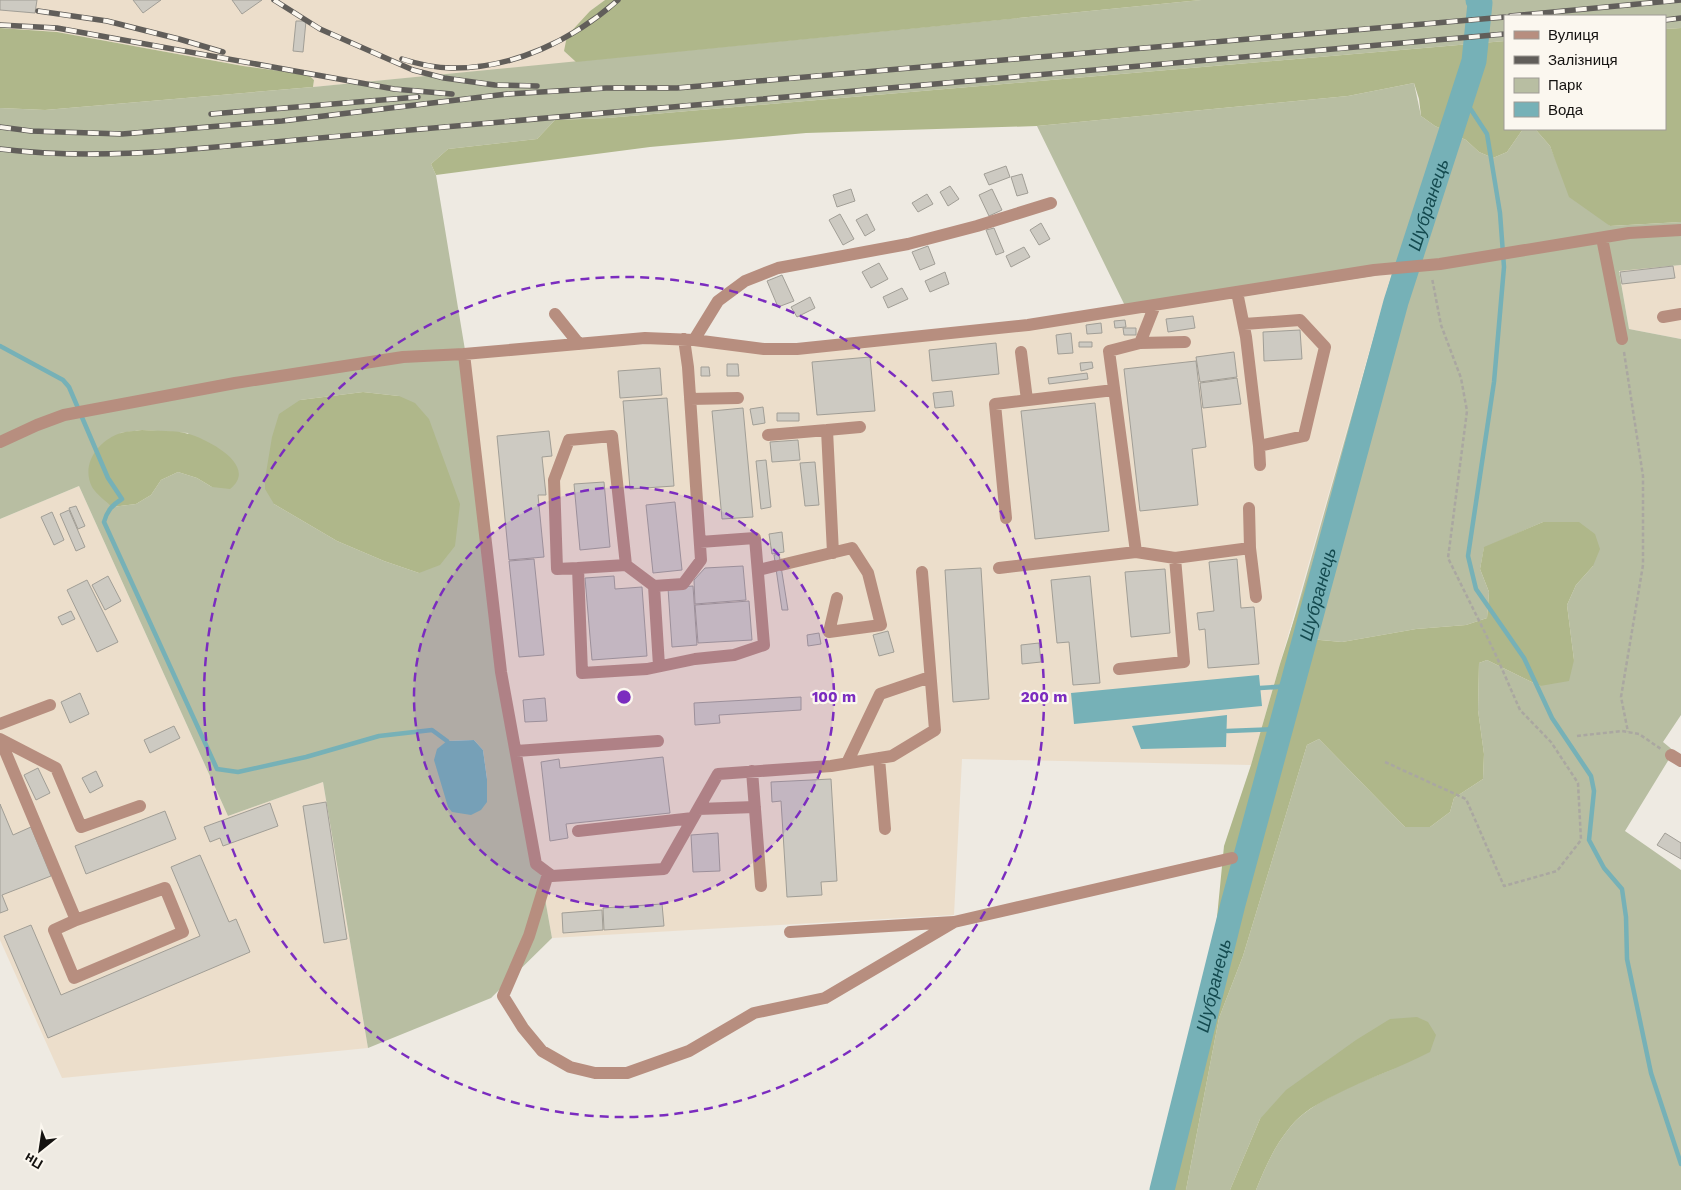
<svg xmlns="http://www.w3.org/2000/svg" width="1681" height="1190" font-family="'Work Sans',sans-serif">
<rect width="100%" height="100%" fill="#eeeae2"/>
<path fill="#ecdecb" d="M0,0H605L590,11L564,51L576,62L313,87L314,80L309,75L243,66L57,32L0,28Z
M1681,265V339L1629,329L1619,270Z
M1392,272L1251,765L962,759L954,915L552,938L505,672L466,356L679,342L797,352Z
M79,486L228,816L323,782L368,1048L62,1078L0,940V519Z"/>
<path fill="#b8bea2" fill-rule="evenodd" d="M1201,0H1681V28L1665,29V16H1505V41L607,118L555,120L537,139L448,149L431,164L436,175L466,356L505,672L552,938L491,998L368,1048L323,782L228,816L79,486L0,519V108L45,110L313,87ZM363,392L399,396L419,573L384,561L337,541L274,504L300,400ZM142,430L188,433L212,487L197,478L178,472L161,480L151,495L136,504L112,507L120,433ZM474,740L483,750L487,779V802L447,741Z
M1414,83L1421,116L1435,126L1466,140L1479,152L1493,158L1507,152L1523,129L1536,130L1550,146L1558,165L1610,226L1681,222V265L1619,271L1629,329L1681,339V715L1663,742L1674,751L1625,831L1681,870V1190H1256C1265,1167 1275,1145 1291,1126C1314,1098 1375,1076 1409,1063L1260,1119L1230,1190H1186L1219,1018L1243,956L1307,745L1319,739L1405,827H1430L1450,812L1454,798L1483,779L1484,754L1478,710L1479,663L1487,660L1540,686L1574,660L1567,605L1576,585L1593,566L1543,522L1484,548L1480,569L1489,592L1487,618L1466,625L1416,629L1342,642L1289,637L1392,273L1129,314L1037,126L1348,96Z"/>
<path fill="#afb78a" d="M605,0H1201L576,62L564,51L567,36L590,11Z
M0,28L57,32L243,66L309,75L314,80L313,87L45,110L0,108Z
M1681,28V222L1610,226L1569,197L1550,146L1536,130L1528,129H1665V29Z
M1505,41V129H1523L1507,152L1493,158L1479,152L1466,140L1435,126L1421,116L1419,99L1414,83L1348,96L1037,126L806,133L650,147L436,175L431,164L448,149L537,139L555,120L607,118Z
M1400,273H1409L1309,639L1342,642L1416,629L1466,625L1487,618L1489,592L1480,569L1484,547L1543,522H1579L1595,534L1600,549L1593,566L1576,585L1567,605L1574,660L1569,681L1540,686L1487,660L1479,663L1478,710L1484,754L1483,779L1454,798L1450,812L1430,827H1405L1319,739L1307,745L1243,956L1219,1018L1186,1190H1162L1207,1019L1224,846L1251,765L1280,664L1336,489Z
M363,392L399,396L415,403L429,419L460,504L455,546L440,565L419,573L384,561L337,541L274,504L265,489V479L272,437L279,414L300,400Z
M142,430C156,431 176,430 189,434C209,440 259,466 230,489L212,487L197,478L178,472L161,480L151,495L136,504L112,507C106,501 96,494 92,487C81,465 97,442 118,434C125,431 135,431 142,430Z
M1417,1017L1428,1022L1436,1035L1430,1052C1399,1068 1366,1079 1335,1095C1319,1103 1302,1112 1291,1126C1275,1145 1265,1167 1256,1190H1230L1260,1119L1286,1090L1356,1040L1390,1019Z"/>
<path fill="#76b1b7" d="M1259,675L1262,706L1074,724L1071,693Z
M1227,715L1226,747L1141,749L1132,726Z
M474,740L483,750L487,779V802L481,810L471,815L452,812L448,807L434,760L437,749L447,741Z"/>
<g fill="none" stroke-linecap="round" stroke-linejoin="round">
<path stroke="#76b1b7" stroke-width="4.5" d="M1462,96L1487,134L1500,213L1504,267L1494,382L1468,556L1476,589L1524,658L1552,718L1591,776L1594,791L1589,840L1604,868L1622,889L1626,917L1627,959L1651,1073L1681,1164
M0,346L63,380L69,387L108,478L122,499C112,505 107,511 104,522L217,769L238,772L306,757L379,736L432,730L447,741
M1260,688L1292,686
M1227,731L1281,729"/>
<path stroke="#76b1b7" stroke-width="25" id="s1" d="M1162,1190L1233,904L1396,302L1474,61L1480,3L1478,0"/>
</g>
<path fill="#cdcac2" stroke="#a19e96" d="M0,0H37L35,13L0,10Z
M133,0H161L143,13Z
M232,0H262L242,14Z
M296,21H306L303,52L293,51Z
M1006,166L1010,177L989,185L984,174Z
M1022,174L1028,193L1017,196L1011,177Z
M950,186L959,199L948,206L940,192Z
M851,189L855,201L837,207L833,195Z
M992,189L1002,210L989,216L979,195Z
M927,194L933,204L918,212L912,203Z
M840,214L854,239L843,245L829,220Z
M867,214L875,230L865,236L856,220Z
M1041,223L1050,239L1039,245L1030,230Z
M994,228L1004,252L996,255L986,230Z
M928,246L935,264L920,270L912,252Z
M1024,247L1030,257L1011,267L1006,256Z
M879,263L888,279L871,288L862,272Z
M1673,266L1675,278L1622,284L1620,272Z
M945,272L949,284L930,292L925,281Z
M782,275L794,301L778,307L767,281Z
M902,288L908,299L888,308L883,297Z
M810,297L815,308L797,317L791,307Z
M1193,316L1195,328L1168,332L1166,319Z
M1125,320L1126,327L1115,328L1114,321Z
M1101,323L1102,333L1087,334L1086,325Z
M1123,328H1136V335H1124Z
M1300,330L1302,359L1264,361L1263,332Z
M1071,333L1073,353L1058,354L1056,335Z
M1079,342H1092V347H1079Z
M996,343L999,374L932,381L929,350Z
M1234,352L1237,377L1200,382L1196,357Z
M870,357L875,411L817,415L812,362Z
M1196,361L1206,447L1192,449L1198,505L1140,511L1124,369Z
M1092,362L1093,368L1081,371L1080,363Z
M727,364H738L739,376H727Z
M701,367H709L710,376H701Z
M660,368L662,395L620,398L618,371Z
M1087,373L1088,379L1049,384L1048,378Z
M1237,378L1241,404L1203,408L1200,383Z
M952,391L954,406L935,408L933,393Z
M667,398L674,486L630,489L623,401Z
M1095,403L1109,531L1035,539L1021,411Z
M763,407L765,423L753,425L750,409Z
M743,408L753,517L722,519L712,411Z
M777,413H799V421H777Z
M549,431L552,456L542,457L546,495H538L544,557L509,560L497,436Z
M798,440L800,460L772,462L770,442Z
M766,460L771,507L761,509L756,461Z
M815,462L819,505L805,506L800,463Z
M604,482L610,547L580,550L574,484Z
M675,502L682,570L653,573L646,505Z
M76,506L85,526L78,529L69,508Z
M69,510L85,547L76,551L60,514Z
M52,512L64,540L54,545L41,517Z
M782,532L784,552L772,554L769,534Z
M779,554L788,610H782L774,555Z
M534,559L544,655L519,657L509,561Z
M1237,559L1241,608L1254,607L1259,664L1208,668L1205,629L1199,630L1197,613L1214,611L1209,562Z
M743,566L746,600L695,604L694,580L705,568Z
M981,568L989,699L953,702L945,570Z
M1165,569L1170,633L1131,637L1125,572Z
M108,576L121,601L105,610L92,585Z
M614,576L615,589L642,587L647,656L592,660L585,578Z
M1090,576L1100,683L1073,685L1069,642L1057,643L1051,580Z
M87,580L118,642L97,652L67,590Z
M693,586L697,645L672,647L668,588Z
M749,601L752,640L698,643L695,605Z
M71,611L75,619L62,625L58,617Z
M888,631L894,652L879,656L873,635Z
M819,633L821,644L808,646L807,635Z
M1039,643L1041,662L1022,664L1021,645Z
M80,693L89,714L70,723L61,702Z
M801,697V710L719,715L720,723L695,725L694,703Z
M545,698L547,721L525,722L523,700Z
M174,726L180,738L150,753L144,740Z
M663,757L670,813L566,824L568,838L550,841L541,762L559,759L560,768Z
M38,768L50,793L36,800L24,775Z
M96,771L103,786L90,793L82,778Z
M831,779L837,881L821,882L822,895L787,897L781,801L772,802L771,782Z
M326,802L347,939L324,943L303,806Z
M270,803L278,826L223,846L220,838L210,842L204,827Z
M0,804L13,835L31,827L51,876L2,895L8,910L0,913Z
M165,811L176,839L86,874L75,846Z
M718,833L720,871L693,872L691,835Z
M1665,833L1681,843V859L1657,845Z
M200,855L229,922L236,919L250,952L48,1038L4,936L31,925L61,995L200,936L171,867Z
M662,904L664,926L604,930L603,908Z
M602,910L603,930L563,933L562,913Z"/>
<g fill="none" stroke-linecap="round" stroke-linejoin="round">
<path stroke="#aaa7a1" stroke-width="2.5" stroke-dasharray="4 2.5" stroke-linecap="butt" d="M1624,352L1643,476V565L1621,697L1628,732
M1577,736L1622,731L1639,734L1661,749
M1385,762L1466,799L1504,886L1557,871L1581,840L1578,783L1551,742L1520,710L1495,653L1448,558L1467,411L1461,378L1441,325L1432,278"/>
<path stroke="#b78e7f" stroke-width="12" d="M1602,238L1622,339
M1237,292L1246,337L1259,446L1260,465
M555,314L579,344
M1663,317L1681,314
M1244,324L1300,320L1325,347L1304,436L1259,446
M684,339L688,367L701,560L683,584L654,586L626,565L612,436L569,440L554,480L557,569L578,568L582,673L647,669L695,659L734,655L764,645L755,538L700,542
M694,340L718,301L745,281L778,268L908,244L977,226L1051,203
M1185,342L1140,343L1109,351L1136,552L1175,558L1250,548L1256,597
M1140,343L1155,305
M1021,352L1027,400
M464,354L501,672L536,864L552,876L664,869L718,774L831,766L892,756L935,730L922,572
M690,399L738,398
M827,430L860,427
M768,435L827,430L833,553
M0,442L37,425L64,415L235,383L403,357L464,354L645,338L694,340L764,349H797L1028,325L1374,270L1440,264L1629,233L1681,230
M1249,508L1250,548
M1006,518L995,404L1114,390
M781,565L852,548L868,573L881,625L829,632L837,598
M578,568L626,565
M999,568L1136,552
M758,570L775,566
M654,586L659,666
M1119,669L1184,662L1175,558
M0,724L50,705
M0,739L76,920
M0,739L56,768L81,827L140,806
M516,751L658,741
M1671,755L1681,761
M879,758L885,829
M847,763L880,694L930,677
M752,771L761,886
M698,809L755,807
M578,831L693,818
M548,874L529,936L503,996L523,1028L542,1051L570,1067L595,1073H627L689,1051L754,1013L825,998L954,922
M165,888L183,932L74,978L54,930L76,920Z
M790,932L954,922L1232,858"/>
<g stroke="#615e5a" stroke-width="5.5">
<path id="rail" d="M274,0L320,29L413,70L444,78L495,85L537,86
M38,11L107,21L179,39L223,52
M1510,16L1681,0
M1665,20L1681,18
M0,25L57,28L394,89L452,94
M402,59C418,64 435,68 451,68C513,69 573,40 618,0
M211,114L418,97
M0,127L31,131L122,134L282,121L507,94L606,88H677L1505,17
M0,149C57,156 113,155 170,151L1505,34"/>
</g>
<use href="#rail" stroke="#fbf7ef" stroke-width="4" stroke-dasharray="11" stroke-linecap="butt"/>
</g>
<circle cx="624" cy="697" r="210" fill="#7b2cbf" fill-opacity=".12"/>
<g fill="none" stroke="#7b2cbf" stroke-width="2.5" stroke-dasharray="9 6">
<circle cx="624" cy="697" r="210"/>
<circle cx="624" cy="697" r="420"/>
</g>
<g text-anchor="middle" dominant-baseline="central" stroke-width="4.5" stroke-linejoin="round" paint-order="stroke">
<g font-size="18" font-style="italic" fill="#144a4f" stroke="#fbf7ef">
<text stroke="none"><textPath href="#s1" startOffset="1021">Шубранець</textPath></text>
<text stroke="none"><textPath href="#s1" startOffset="616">Шубранець</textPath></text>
<text stroke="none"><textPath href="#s1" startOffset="211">Шубранець</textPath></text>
</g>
</g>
<circle cx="624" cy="697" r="8" fill="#7b2cbf" stroke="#fbf7ef" stroke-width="2.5"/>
<g font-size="15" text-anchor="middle" font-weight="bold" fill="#7b2cbf" stroke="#fbf7ef" stroke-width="4.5" stroke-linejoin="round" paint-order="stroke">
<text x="834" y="702">100 m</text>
<text x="1044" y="702">200 m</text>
</g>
<rect x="1504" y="15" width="162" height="115" fill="#fbf7ef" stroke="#9f9b96"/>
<rect x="1514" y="31" width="25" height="8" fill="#b78e7f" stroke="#9f9b96"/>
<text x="1548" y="40" font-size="15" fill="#141210">Вулиця</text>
<rect x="1514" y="56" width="25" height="8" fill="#615e5a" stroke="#9f9b96"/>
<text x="1548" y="65" font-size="15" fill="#141210">Залізниця</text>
<rect x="1514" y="78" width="25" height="15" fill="#b8bea2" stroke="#9f9b96"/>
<text x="1548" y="90" font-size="15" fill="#141210">Парк</text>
<rect x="1514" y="102" width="25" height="15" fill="#76b1b7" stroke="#9f9b96"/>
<text x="1548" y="115" font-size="15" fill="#141210">Вода</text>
<g transform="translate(40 1150) rotate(210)" stroke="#fbf7ef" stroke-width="4" paint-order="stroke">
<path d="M0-4L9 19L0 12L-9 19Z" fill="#141210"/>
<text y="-8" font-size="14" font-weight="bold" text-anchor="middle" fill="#141210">Пн</text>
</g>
</svg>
